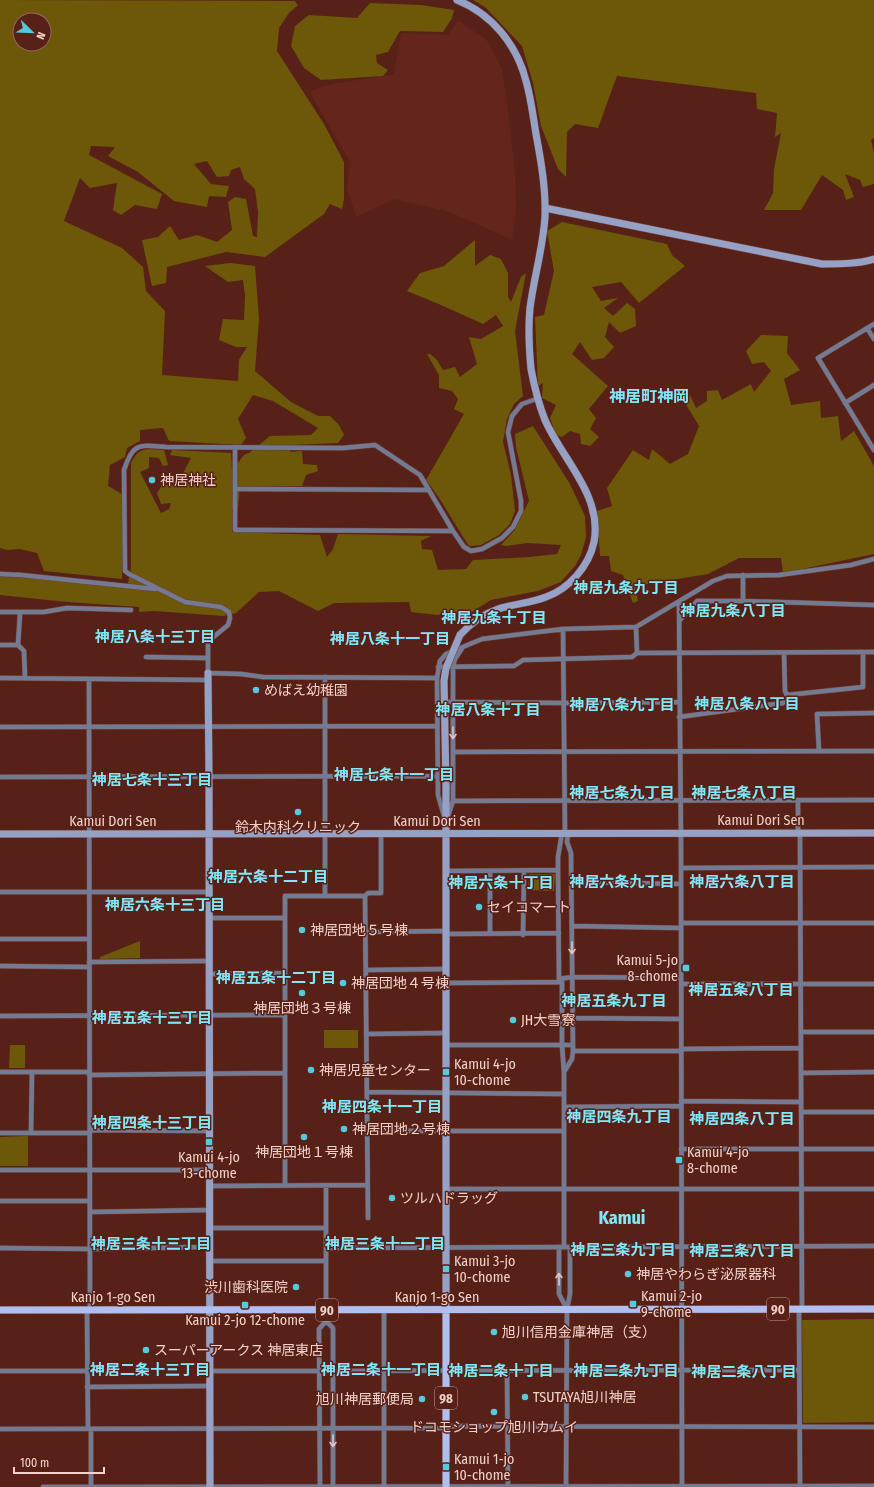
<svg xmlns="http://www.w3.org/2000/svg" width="874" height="1487" font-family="'Fira Sans Condensed','Noto Sans JP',sans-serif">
<rect width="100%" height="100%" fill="#572118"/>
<path fill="#64261c" d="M458,21L486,39L502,69L509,117L515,174L516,206L512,240L450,212L394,199L356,217L347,188L350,162L309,91L333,84L394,74L401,33L448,35Z"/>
<path fill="#6d5709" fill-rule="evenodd" d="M0,0L295,1L298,5L289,13L279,28L277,51L324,124L344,162V199L342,209L330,204L324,214L265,257L226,252L167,267L166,283L152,286L142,240L158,237L170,226L179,240L197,235L217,242L232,230L228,202L235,197L246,199L253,236L257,237L258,212L255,189L244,179L240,167L231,170L229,176L217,177L207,161L194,164L211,184L229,186L226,197L209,196L207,207L174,201L138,172L108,156L115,147L91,146L89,155L162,194L157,209L135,205L121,215L113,210L117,183L90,188L80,178L64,221L122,248L143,267L146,291L165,311L162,375L238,381L239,360L247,347H236L219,340L223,319L244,320L245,296L243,280L228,282L205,266L230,263L255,266L259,319L255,371L291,402L318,416H330L339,425L344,435L338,443L291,445L290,452L302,451L303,464L317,465L318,471L306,475L302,486H240L238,508L232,509V532L320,535L327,557L333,549L338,534L431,536L421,541L422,549L432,550L438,570L466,569L473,560L529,557L557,554L561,545L527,543L506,546L501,545L514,531L529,501L516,447L515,434L533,426L570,484L585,516L586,537L581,555L575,566L561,582L538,591L491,600L467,615L445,613L438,615L411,612L409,602L334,603L318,611L279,591L259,592L236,613L224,616L154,611L139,612V607L67,602L0,595V577H21L127,588L131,568V463C139,446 147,449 164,450L168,465L163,466L159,458L149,457V468L140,472L161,513L169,509L171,503L161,504L157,493L162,485H177L191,458L170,455L172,450L231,453L232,470L244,455L249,453L270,436L311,435L318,428L273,401L253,395L238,419L246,438L241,445L169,441L163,428L140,430V441L127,448L125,457L110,465L108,486L122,494V579L44,571L37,553L20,549L7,550L0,548ZM20,20H44V44H20Z
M473,0H874V138L871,140L874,153V184L863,187L860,180L845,174L854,197L846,200L843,190L822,175L801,210H764L773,193L774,169L781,133L775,137L777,113L757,109L756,93L617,76L598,128L575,124L567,132L566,177L558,169L541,126L533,83L522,46L485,7Z
M370,3L421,5L454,10L452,18L443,32L400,31L388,52L376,55L377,63L388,70L383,76L321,80L304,68L291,46L295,26L309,15L357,18Z
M562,222L667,244L672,255L685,266L639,303L621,282L592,287L601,301L618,298L604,308L613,316L627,303L635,309L636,326L620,333L609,322L605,337L614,347L604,358L592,360L580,342L572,354L608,386L589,409L596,418L590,429L599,437L590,446L581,444L580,434L570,431L562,437L556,435L550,418L556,405L542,398L543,383L538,386L535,317L544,315L554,271L547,231Z
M475,240V266L490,255L501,259L508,273V297L511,302L521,277L526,273L515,331L523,396L514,404L507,419L503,442L511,475L515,511L510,524L499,535L481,545L469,546C454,524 443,501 426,480L464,414L454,409L458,399L452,391L439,388V375L427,354H430L437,360L443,370L455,367L460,377L477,364L469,337L481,339L503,326L496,315L483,324L441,305L407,291L420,273L444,266Z
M761,335L788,336L787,353L800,370L784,379L791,405L820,401L821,418L838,416L841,441L854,431L874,466V554L783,573L781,558H739L708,574L635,586L638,601L633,603L623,575L611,571L609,556H600L597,511L612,506L607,488L633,450L649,460L652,449L670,464L688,454L699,426L682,398L690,395L696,408L707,401V391L718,390L722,400L751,384L754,392L771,371L764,362L752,364L746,351Z
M529,874H555L554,891L528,890Z
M140,941V958L100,959V957Z
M324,1030H358V1048H324Z
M10,1045H25V1068H9Z
M28,1136V1166H0V1137Z
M874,1319V1422L803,1423L802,1320Z"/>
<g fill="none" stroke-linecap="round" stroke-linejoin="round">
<g stroke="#734138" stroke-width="5.5">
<path id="street" d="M874,324L818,358L874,450
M867,328L874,339
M845,403L874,385
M235,447V530L453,531
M236,489L429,490
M0,574L21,575L155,589
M743,575V601
M679,602L681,844L682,1486
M0,612H44L67,608L131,610
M20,613L18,645L24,651L25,678
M680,620L697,601H743L874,605
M636,627L637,653L874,652
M563,629L565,833
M0,645H18
M146,657L207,658
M438,667L514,666L523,660L632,657L637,653
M0,678L208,680
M437,678L263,677L241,674L208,673V643L211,639L228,625L230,618L229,612L221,607L185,602L129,574L125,571L124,470C133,442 139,445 166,447L343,448L375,445L420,475L453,531L464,547L471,551L482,549L502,538L513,527L521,511V501L508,432L512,416L522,404L539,398
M89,679L90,1310
M787,695L863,687V653
M443,702L564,703L680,702
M679,717L783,703L787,695L785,691L784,653
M0,727L437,726
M819,751L817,714L874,713
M453,752L874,751
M0,777L438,776
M453,801L874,800
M444,816L438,795L437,678L440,661L446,654L482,639L563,629L636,627L713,581L727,576L779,575L851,565L874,559
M448,816L453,801V666L455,659L463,647
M562,833L558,857V870L559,979L562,982V1045L564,1072V1247
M798,833V800
M800,833L802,1310
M681,868L874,867
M446,871L558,870
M572,882L681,884
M0,892H209
M325,895V677
M365,896L368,1218
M209,918H285
M681,923H874
M572,926L681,928
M366,932L446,931
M446,934L559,933
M490,934V871
M523,935L524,871
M0,939H89
M89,962L209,961
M0,966L89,967
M366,970L446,969
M209,974L285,973
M559,979L572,977L681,978
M446,983L562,982
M681,984H874
M0,1016L285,1015
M572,1018L681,1019
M801,1032H874
M366,1034L446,1033
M446,1045H573
M681,1049L801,1048
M573,1051H681
M0,1072H89
M564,1072L572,1059L573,1051L571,853L567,842L568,833
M801,1073L874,1072
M89,1075L285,1073
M367,1092L564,1094
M681,1101L801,1102
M564,1107L681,1106
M801,1112H874
M90,1130L209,1131
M367,1131H564
M0,1133H90
M31,1133L32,1072
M681,1149H874
M0,1170H209
M285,1185V896H365L368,893H381V835
M209,1186L367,1185
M446,1189H874
M0,1201H90
M90,1212L209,1210
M209,1228H326
M559,1247V1294L567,1309
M0,1248L90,1249L209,1247
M326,1248L874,1246
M209,1261H326
M87,1310L88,1429
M799,1310L800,1486
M326,1321L333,1328V1487
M507,1370L508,1487
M0,1371H87
M209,1371L799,1370
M87,1387L209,1386
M446,1426L874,1427
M0,1429L446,1428
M43,1487L874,1486
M91,1487V1429
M320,1487L319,1329L326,1321V1186
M384,1487V1310
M566,1487L567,1309L570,1294V1247"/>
</g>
<g stroke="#734138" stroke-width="8">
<path id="secondary" d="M457,0C492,14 517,45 526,81C531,98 533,116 536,134C541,161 546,189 545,217C543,248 534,277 530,308C528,328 529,348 531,369C534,385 539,405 545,420C562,459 603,496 594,542C589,566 569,589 546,597C531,603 513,604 498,609C483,614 471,623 460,635
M545,208L822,264C839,264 857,264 874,259
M208,673L209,776L210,1487
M446,787V1310
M0,834L874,833"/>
</g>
<g stroke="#734138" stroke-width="8">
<path id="primary" d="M0,1310L874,1309
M446,1310V1487"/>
</g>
<use href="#street" stroke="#737a91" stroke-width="4.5"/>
<use href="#secondary" stroke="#96a1c6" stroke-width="7"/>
<use href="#primary" stroke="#b0bfef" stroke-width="7"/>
<g stroke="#734138" stroke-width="8" stroke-linecap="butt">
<path id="secondary-bridge" d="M446,787L444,681L446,668L460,635"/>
</g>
<use href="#secondary-bridge" stroke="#96a1c6" stroke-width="7"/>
</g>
<defs><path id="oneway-shaft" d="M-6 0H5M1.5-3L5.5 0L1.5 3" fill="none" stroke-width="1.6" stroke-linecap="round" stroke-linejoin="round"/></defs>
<g stroke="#e1c4c1">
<use href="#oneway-shaft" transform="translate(453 733) rotate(90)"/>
<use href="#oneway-shaft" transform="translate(572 948) rotate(90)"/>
<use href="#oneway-shaft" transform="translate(559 1279) rotate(-91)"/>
<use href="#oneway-shaft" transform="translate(333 1441) rotate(90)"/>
</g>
<g fill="#55cadf" stroke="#572118" stroke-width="1.5">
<circle cx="152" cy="480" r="4"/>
<circle cx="256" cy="690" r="4"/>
<circle cx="298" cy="812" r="4"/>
<circle cx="479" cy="907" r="4"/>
<circle cx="302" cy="930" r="4"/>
<rect x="682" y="964" width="8" height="8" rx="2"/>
<circle cx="343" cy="983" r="4"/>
<circle cx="302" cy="993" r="4"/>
<circle cx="513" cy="1020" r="4"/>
<circle cx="311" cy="1070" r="4"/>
<rect x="442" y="1068" width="8" height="8" rx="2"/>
<circle cx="344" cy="1129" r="4"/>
<circle cx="304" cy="1137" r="4"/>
<rect x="205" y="1138" width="8" height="8" rx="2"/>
<rect x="675" y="1156" width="8" height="8" rx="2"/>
<circle cx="392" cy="1198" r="4"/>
<rect x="442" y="1265" width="8" height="8" rx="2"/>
<circle cx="628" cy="1274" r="4"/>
<circle cx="296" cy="1287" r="4"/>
<rect x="629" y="1300" width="8" height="8" rx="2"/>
<rect x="241" y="1301" width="8" height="8" rx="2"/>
<circle cx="494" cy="1332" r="4"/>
<circle cx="146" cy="1350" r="4"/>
<circle cx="525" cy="1397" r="4"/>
<circle cx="422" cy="1399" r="4"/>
<circle cx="494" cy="1412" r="4"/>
<rect x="442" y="1463" width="8" height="8" rx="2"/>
</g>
<g text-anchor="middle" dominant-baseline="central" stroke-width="3" stroke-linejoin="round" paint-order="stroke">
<g fill="#572118" stroke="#c59c95" stroke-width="1">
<rect x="767" y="1298" width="22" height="22" rx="3"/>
<rect x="316" y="1299" width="22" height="22" rx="3"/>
<rect x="435" y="1387" width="22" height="22" rx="3"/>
</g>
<g font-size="13" font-weight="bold" fill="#f4d1ca">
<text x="778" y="1309">90</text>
<text x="327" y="1310">90</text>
<text x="446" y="1398">98</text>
</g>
<g font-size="14" fill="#f4d1ca" stroke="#572118" text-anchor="start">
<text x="160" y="480">神居神社</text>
<text x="264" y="690">めばえ幼稚園</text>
<text x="298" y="827" text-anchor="middle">鈴木内科クリニック</text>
<text x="487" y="907">セイコマート</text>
<text x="310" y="930">神居団地５号棟</text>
<text x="678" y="960" text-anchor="end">Kamui 5-jo<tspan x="678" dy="16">8-chome</tspan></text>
<text x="351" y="983">神居団地４号棟</text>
<text x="302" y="1008" text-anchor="middle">神居団地３号棟</text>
<text x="521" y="1020">JH大雪寮</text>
<text x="454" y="1064">Kamui 4-jo<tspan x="454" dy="16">10-chome</tspan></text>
<text x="319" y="1070">神居児童センター</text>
<text x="352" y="1129">神居団地２号棟</text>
<text x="304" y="1152" text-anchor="middle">神居団地１号棟</text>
<text x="687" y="1152">Kamui 4-jo<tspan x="687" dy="16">8-chome</tspan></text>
<text x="209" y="1157" text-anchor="middle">Kamui 4-jo<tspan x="209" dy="16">13-chome</tspan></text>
<text x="400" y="1198">ツルハドラッグ</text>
<text x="454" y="1261">Kamui 3-jo<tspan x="454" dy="16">10-chome</tspan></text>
<text x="636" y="1274">神居やわらぎ泌尿器科</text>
<text x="288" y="1287" text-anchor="end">渋川歯科医院</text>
<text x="641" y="1296">Kamui 2-jo<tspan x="641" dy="16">9-chome</tspan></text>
<text x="245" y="1320" text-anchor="middle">Kamui 2-jo 12-chome</text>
<text x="502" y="1332">旭川信用金庫神居（支）</text>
<text x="154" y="1350">スーパーアークス 神居東店</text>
<text x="533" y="1397">TSUTAYA旭川神居</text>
<text x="414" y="1399" text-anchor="end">旭川神居郵便局</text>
<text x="494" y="1427" text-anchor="middle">ドコモショップ旭川カムイ</text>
<text x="454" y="1459">Kamui 1-jo<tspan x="454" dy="16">10-chome</tspan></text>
</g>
<g font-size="14" fill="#f4d1ca" stroke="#572118">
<text x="761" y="820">Kamui Dori Sen</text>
<text x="113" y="821">Kamui Dori Sen</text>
<text x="437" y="821">Kamui Dori Sen</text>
<text x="113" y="1297">Kanjo 1-go Sen</text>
<text x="437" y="1297">Kanjo 1-go Sen</text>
</g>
<g font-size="15" font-weight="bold" fill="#81e8fc" stroke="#572118">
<text x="626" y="588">神居九条九丁目</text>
<text x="733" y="611">神居九条八丁目</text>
<text x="494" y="618">神居九条十丁目</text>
<text x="155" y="637">神居八条十三丁目</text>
<text x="390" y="639">神居八条十一丁目</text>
<text x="747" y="704">神居八条八丁目</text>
<text x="622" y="705">神居八条九丁目</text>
<text x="488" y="710">神居八条十丁目</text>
<text x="394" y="775">神居七条十一丁目</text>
<text x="152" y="780">神居七条十三丁目</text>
<text x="622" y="793">神居七条九丁目</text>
<text x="744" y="793">神居七条八丁目</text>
<text x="268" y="877">神居六条十二丁目</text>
<text x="622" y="882">神居六条九丁目</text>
<text x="742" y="882">神居六条八丁目</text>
<text x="501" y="883">神居六条十丁目</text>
<text x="165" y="905">神居六条十三丁目</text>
<text x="276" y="978">神居五条十二丁目</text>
<text x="741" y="990">神居五条八丁目</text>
<text x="614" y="1001">神居五条九丁目</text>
<text x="152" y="1018">神居五条十三丁目</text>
<text x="382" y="1107">神居四条十一丁目</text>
<text x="619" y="1117">神居四条九丁目</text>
<text x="742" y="1119">神居四条八丁目</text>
<text x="152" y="1123">神居四条十三丁目</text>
<text x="151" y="1244">神居三条十三丁目</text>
<text x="385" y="1244">神居三条十一丁目</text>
<text x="623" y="1250">神居三条九丁目</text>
<text x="742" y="1251">神居三条八丁目</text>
<text x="150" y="1370">神居二条十三丁目</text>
<text x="381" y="1370">神居二条十一丁目</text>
<text x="501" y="1371">神居二条十丁目</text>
<text x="626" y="1371">神居二条九丁目</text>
<text x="744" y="1372">神居二条八丁目</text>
</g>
<g font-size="16" font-weight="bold" fill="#81e8fc" stroke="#572118">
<text x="649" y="396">神居町神岡</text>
</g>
<g font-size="18" font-weight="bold" fill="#81e8fc" stroke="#572118">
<text x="622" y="1218">Kamui</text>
</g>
</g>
<g transform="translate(32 32) rotate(113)"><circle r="19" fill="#572118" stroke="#96675f"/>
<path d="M0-3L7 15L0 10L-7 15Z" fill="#55cadf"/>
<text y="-6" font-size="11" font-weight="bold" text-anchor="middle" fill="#f4d1ca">N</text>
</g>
<path d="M14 1467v6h90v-6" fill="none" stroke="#f4d1ca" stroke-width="2"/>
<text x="20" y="1467" font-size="12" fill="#f4d1ca" stroke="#572118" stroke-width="3" paint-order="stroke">100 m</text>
</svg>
